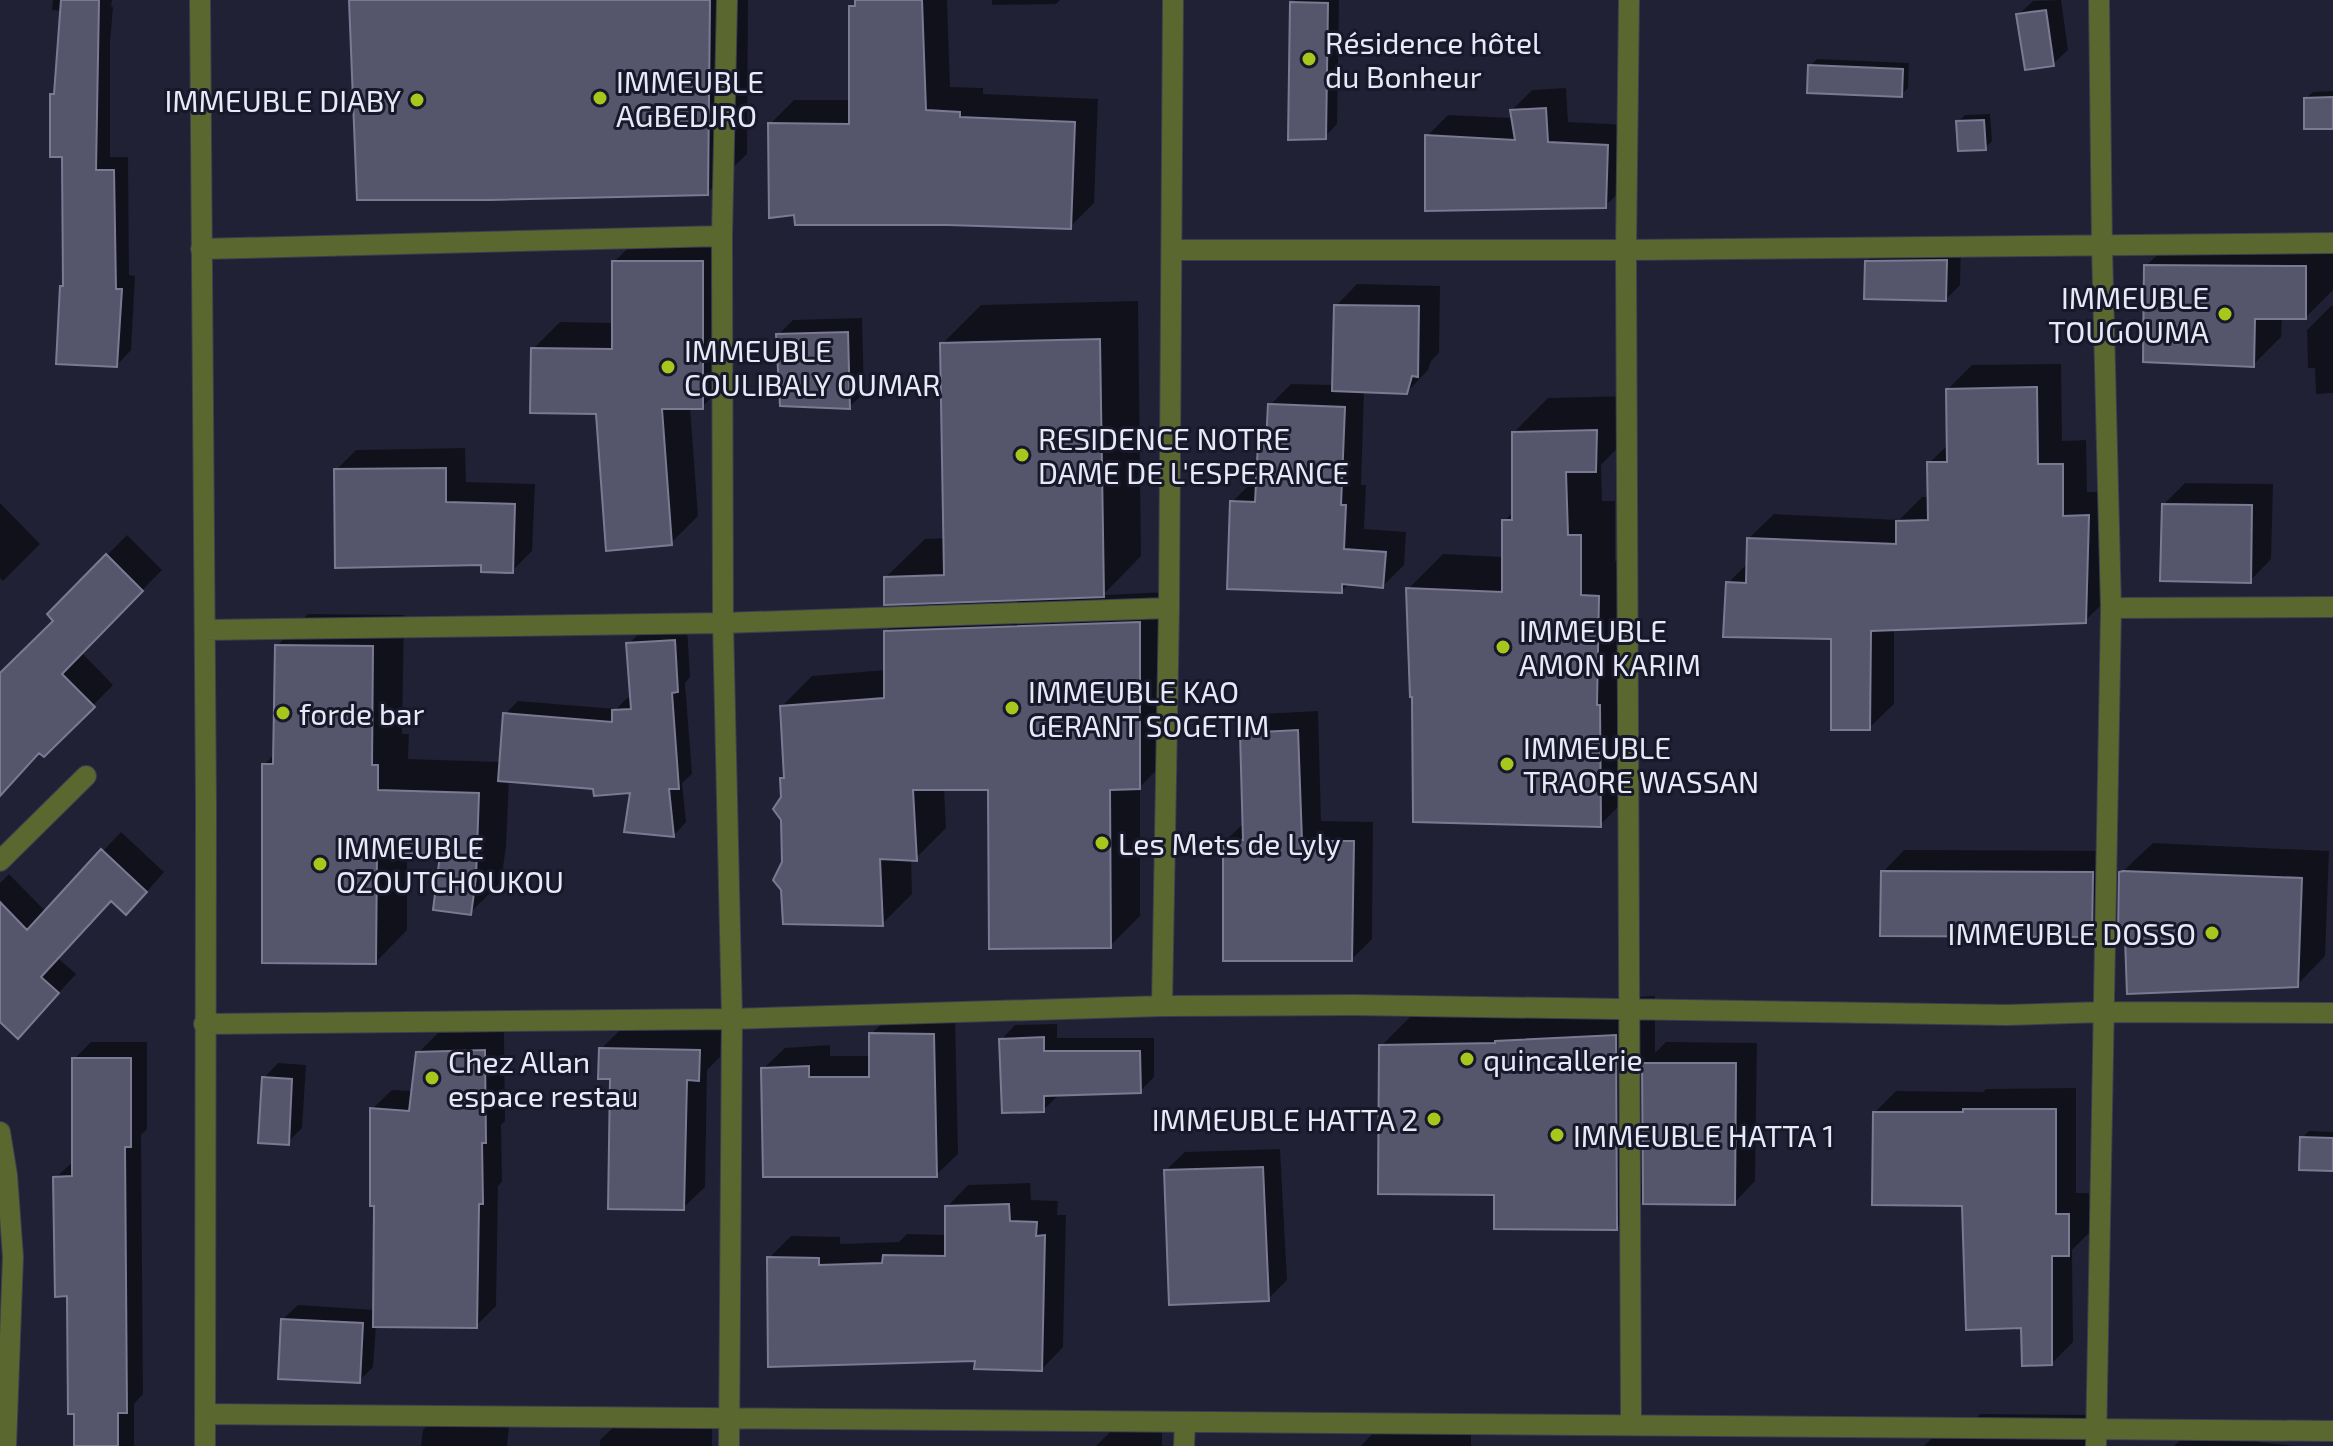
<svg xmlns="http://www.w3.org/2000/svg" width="2333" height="1446" font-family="'Exo 2',sans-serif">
<rect width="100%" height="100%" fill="#212135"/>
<path fill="#0007" d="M53,0H112L111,7H113L110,43V157H128L129,275L135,276L131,350L117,365L58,362L64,257V155L52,95L56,91L62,11L52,10Z
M351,0H748L747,154L707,193Z
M857,0H947L950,87L983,88V94L1098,99L1094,203L1070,227L770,124L794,100H851V7Z
M992,0H1060L1056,4L992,5Z
M1295,0H1339L1337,124L1325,137L1292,3Z
M2061,0L2068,50L2053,64L2018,15L2033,1Z
M1817,59L1909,63L1908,88L1901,95L1810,66Z
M1566,88L1568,122L1628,125L1626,186L1605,206L1427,136L1448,115L1513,118L1512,110L1532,90Z
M2333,91V127L2306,98L2313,92Z
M1990,114L1992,141L1985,148L1958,122L1965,115Z
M641,235H729V380L702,407H690L698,516L671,543L597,412L533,349L560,322L614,323V262Z
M2174,238H2333V290L2306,317H2282L2281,337L2253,365L2146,266Z
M1961,246L1960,285L1946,299L1867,261L1881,247Z
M1357,284L1440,286L1439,353L1431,361L1428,370L1407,392L1364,390L1361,485H1366L1364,529L1406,532L1404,565L1383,586L1350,583L1341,591L1232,502L1253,481H1258L1260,444L1269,435L1270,405L1291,384L1334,385L1336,306Z
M1138,301L1141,556L1103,595L1169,592V757L1140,787V916L1110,946L990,788H944L946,828L916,858H911L912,894L882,924L783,890V778L786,775L782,706L812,676L886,670V631L916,602L886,577L925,539L946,538L942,344L981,305Z
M2331,306H2333V393L2316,394L2315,368H2308L2307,330Z
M862,318L864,393L849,407L778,335L793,320Z
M2061,364L2062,441L2086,440L2087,492H2112L2109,597L2085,621L1894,628V704L1869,728L1833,637L1728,583L1749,562V538L1774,514L1899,520L1922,497H1930L1929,463L1949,444L1948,389L1972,365Z
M1631,396L1630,435L1601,465L1602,501H1615V561L1633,562L1635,790L1600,825L1414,695L1408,589L1443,554L1504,557V521L1514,511V432L1548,398Z
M465,448L466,482L535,484L532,551L512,571L483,563L336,470L356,450Z
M2185,483L2273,484L2271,559L2250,581L2164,504Z
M0,503L40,544L3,581L0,578Z
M127,535L162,570L81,652L113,685L44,755L40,751L0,793V676L56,621L49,614Z
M308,614L404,615L402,734H409L408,759L501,762L505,714L518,701L616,709L627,698L632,697L628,644L642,631L687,627L690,677L685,683L692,774L682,783L686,822L674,835L632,790L509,780L506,846L501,882L470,913L442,853L407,852V930L376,962L264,765L275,753L277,646Z
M1318,711L1321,821L1373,822L1372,939L1352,959L1225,841L1245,822L1242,734L1262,714Z
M121,832L164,872L145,894L111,899L58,958L76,974L36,1018L0,1019V883L9,874L46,912Z
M2153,843L2329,851L2325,956L2297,985L2121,873Z
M1904,850L2114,851L2113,914L2091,935L1883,872Z
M1655,996V1053L1666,1042L1757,1043L1755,1181L1734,1203L1642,1202L1616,1228L1496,1193L1381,1046L1420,1007Z
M893,1013H955L958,1154L936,1175L763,1069L785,1048L830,1045V1056H871V1034Z
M1057,1024V1038H1154V1077L1140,1091L1058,1096L1043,1110L1001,1040L1015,1025Z
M623,1027L721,1029L720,1057L707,1070L705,1187L683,1208L612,1077L601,1049Z
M504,1032L505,1121L501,1125L502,1182L498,1186L496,1306L476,1326L376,1325L373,1367L359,1381L283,1319L298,1305L375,1310L376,1204L372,1109L392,1090L414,1091L418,1053L438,1033Z
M91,1042H147V1129L141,1135L143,1394L134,1404V1446H76L69,1294L55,1178L74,1161V1059Z
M278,1063L306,1065L302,1128L288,1142L264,1078Z
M2076,1088V1193H2089L2090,1232L2072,1250L2073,1342L2052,1363L2023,1326L1964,1204L1875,1112L1896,1091L1983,1092L1986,1089Z
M2309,1131L2333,1132V1169L2302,1138Z
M1280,1149L1287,1280L1268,1299L1166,1170L1185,1152Z
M1030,1183L1031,1200L1058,1201L1057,1215H1066L1063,1347L1042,1369L977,1359L769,1258L791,1236L840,1237V1244L899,1242L907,1234L947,1235V1207L968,1185Z
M444,1408L510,1415L507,1446H421L423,1430Z
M1980,1414L2106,1415V1446H1924L1933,1437H1957Z
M622,1419L712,1420V1446H600V1440Z
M1383,1422H1471V1446H1361Z
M1162,1423V1446H1096L1118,1424Z
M2189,1431H2259L2258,1442L2294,1446H2174Z"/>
<path fill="#55556c" stroke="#7a7a93" stroke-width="2" d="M61,0H99L96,170H114L116,289H122L117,367L56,364L60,286H63L62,157H50V94H54Z
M349,0H710L708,195L490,200H357Z
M855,0H922L926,110L960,112V117L1075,122L1071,229L948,225H795L794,215L769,218L768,123L849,124V6H855Z
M1290,2L1328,3L1326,139L1288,140Z
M2046,10L2054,66L2025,70L2016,14Z
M1808,65L1903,69L1902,97L1807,93Z
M2333,97V129H2304V98Z
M1546,108L1548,142L1608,145L1606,208L1425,211V135L1515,140L1510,110Z
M1984,120L1986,150L1958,151L1956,121Z
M1947,260L1946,301L1864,299L1865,261Z
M612,261H703V409H662L672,545L606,551L596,414L530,413L531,348L612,349Z
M2144,265L2306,266V319H2255L2254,367L2143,362Z
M1334,305L1419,306L1418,377L1412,376L1407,394L1332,391Z
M848,332L850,409L780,406L776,334Z
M1100,339L1104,597L884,605V577L944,575L940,343Z
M2037,387L2038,464H2063V516L2089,515L2086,623L1871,631L1870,730H1831V639L1723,637L1726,582L1746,583L1747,538L1896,544V521L1928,520L1927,462H1947L1946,389Z
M1268,404L1345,407L1341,505H1346L1344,549L1386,552L1383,588L1342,584V593L1227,589L1230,501L1255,502L1258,443H1266Z
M1597,430L1596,472H1566L1568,535H1581V595L1599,596L1597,705H1600L1601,827L1413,822L1412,697H1410L1406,588L1502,592V520H1512V432Z
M446,468V502L515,504L513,573L481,572V565L335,568L334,469Z
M2162,504L2252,505L2251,583L2160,581Z
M106,554L143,591L62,674L95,707L44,757L39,753L0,796V673L53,621L47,614Z
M1140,622V789L1110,790L1111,948L989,949L988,790H913L917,861L880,859L883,926L783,924L781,890L773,880L782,862L781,820L773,809L781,797L780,778H784L780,706L884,698V631Z
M675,640L678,692L672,693L679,789H669L674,837L624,832L630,793L594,796L593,789L498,781L503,713L612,722V710L631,709L626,643Z
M275,645L373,646L372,765H378V790L479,793L476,878L471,915L433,910L440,855L377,853L376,964L262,963V764H273Z
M1298,730L1302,841H1354L1352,961H1223V840H1243L1240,733Z
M101,849L147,892L126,915L111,901L41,977L59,993L18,1039L0,1022V902L27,930Z
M1881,871L2093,872L2092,937L1880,936Z
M2123,871L2302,878L2298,987L2127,994L2125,938H2118L2119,872Z
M869,1033L934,1034L937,1177H763L761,1068L809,1066V1077H869Z
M1616,1035L1617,1230L1494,1229V1195L1378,1194L1379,1045L1495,1043V1041Z
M1044,1037V1051H1140L1141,1093L1044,1096V1112L1002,1113L999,1039Z
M599,1048L700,1050L699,1081L687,1080L684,1210L608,1209L610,1079H598Z
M485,1050L486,1143H482L483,1204H479L477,1328L373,1327L374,1206H370V1108L409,1111L416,1052Z
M72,1058H131V1147H125L127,1413H118V1446H74V1414H68L67,1296L55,1297L53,1177L72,1176Z
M1642,1063H1736L1735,1205L1643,1204Z
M262,1077L292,1079L289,1145L258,1143Z
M1963,1109H2056V1214H2069V1256H2052V1365L2022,1366L2021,1328L1966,1330L1962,1206L1872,1205L1873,1112H1963Z
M2300,1137L2333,1138V1171L2299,1170Z
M1263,1167L1269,1301L1169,1305L1164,1170Z
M1009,1204L1010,1221L1037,1222L1036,1236L1045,1235L1042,1371L974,1369L975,1361L768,1367L767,1257L819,1258V1265L882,1263L883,1255L945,1256V1206Z
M281,1319L363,1323L360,1383L278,1379Z"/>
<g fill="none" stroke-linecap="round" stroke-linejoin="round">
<g stroke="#3d3d50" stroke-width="22">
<path id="street" d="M200,0L206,806L205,1446
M727,0L722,236L723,623L732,1019L729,1446
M1629,0L1626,250L1631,1425
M201,249L722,236
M1172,250H1626L2333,243
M2111,608L2333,607
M205,630L723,623L1169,608
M0,861L86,776
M1162,1006L1169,608L1173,0
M204,1024L732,1019L1162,1006L1354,1005L2006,1015L2103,1012L2333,1013
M0,1132L7,1175L13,1257L6,1446
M205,1414L2333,1431
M1184,1446L1185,1422
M2096,1446L2111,608L2102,247L2099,0"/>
</g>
<use href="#street" stroke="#5a682f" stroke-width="20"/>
</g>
<g fill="#a8c71c" stroke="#18182b" stroke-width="3">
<circle cx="1309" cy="59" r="8"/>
<circle cx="600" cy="98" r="8"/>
<circle cx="417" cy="100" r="8"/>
<circle cx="2225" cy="314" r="8"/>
<circle cx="668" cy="367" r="8"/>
<circle cx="1022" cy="455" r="8"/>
<circle cx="1503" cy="647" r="8"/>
<circle cx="1012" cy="708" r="8"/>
<circle cx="283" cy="713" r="8"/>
<circle cx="1507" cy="764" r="8"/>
<circle cx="1102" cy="843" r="8"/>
<circle cx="320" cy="864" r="8"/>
<circle cx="2212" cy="933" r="8"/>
<circle cx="1467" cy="1059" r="8"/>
<circle cx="432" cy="1078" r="8"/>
<circle cx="1434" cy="1119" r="8"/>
<circle cx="1557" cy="1135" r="8"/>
</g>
<g text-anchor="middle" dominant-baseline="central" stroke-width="6" stroke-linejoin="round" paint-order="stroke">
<g font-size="30" fill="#e8e8f6" stroke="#18182b" text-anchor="start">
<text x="1325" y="42">Résidence hôtel<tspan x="1325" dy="34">du Bonheur</tspan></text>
<text x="616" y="81">IMMEUBLE<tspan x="616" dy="34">AGBEDJRO</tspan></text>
<text x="401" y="100" text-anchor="end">IMMEUBLE DIABY</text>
<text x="2209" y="297" text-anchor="end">IMMEUBLE<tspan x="2209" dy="34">TOUGOUMA</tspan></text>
<text x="684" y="350">IMMEUBLE<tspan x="684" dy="34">COULIBALY OUMAR</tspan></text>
<text x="1038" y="438">RESIDENCE NOTRE<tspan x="1038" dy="34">DAME DE L'ESPERANCE</tspan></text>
<text x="1519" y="630">IMMEUBLE<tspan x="1519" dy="34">AMON KARIM</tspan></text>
<text x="1028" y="691">IMMEUBLE KAO<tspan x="1028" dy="34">GERANT SOGETIM</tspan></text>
<text x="299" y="713">forde bar</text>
<text x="1523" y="747">IMMEUBLE<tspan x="1523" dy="34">TRAORE WASSAN</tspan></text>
<text x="1118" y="843">Les Mets de Lyly</text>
<text x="336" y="847">IMMEUBLE<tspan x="336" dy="34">OZOUTCHOUKOU</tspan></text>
<text x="2196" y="933" text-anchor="end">IMMEUBLE DOSSO</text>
<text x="1483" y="1059">quincallerie</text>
<text x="448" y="1061">Chez Allan<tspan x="448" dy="34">espace restau</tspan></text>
<text x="1418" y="1119" text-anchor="end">IMMEUBLE HATTA 2</text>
<text x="1573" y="1135">IMMEUBLE HATTA 1</text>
</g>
</g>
</svg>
